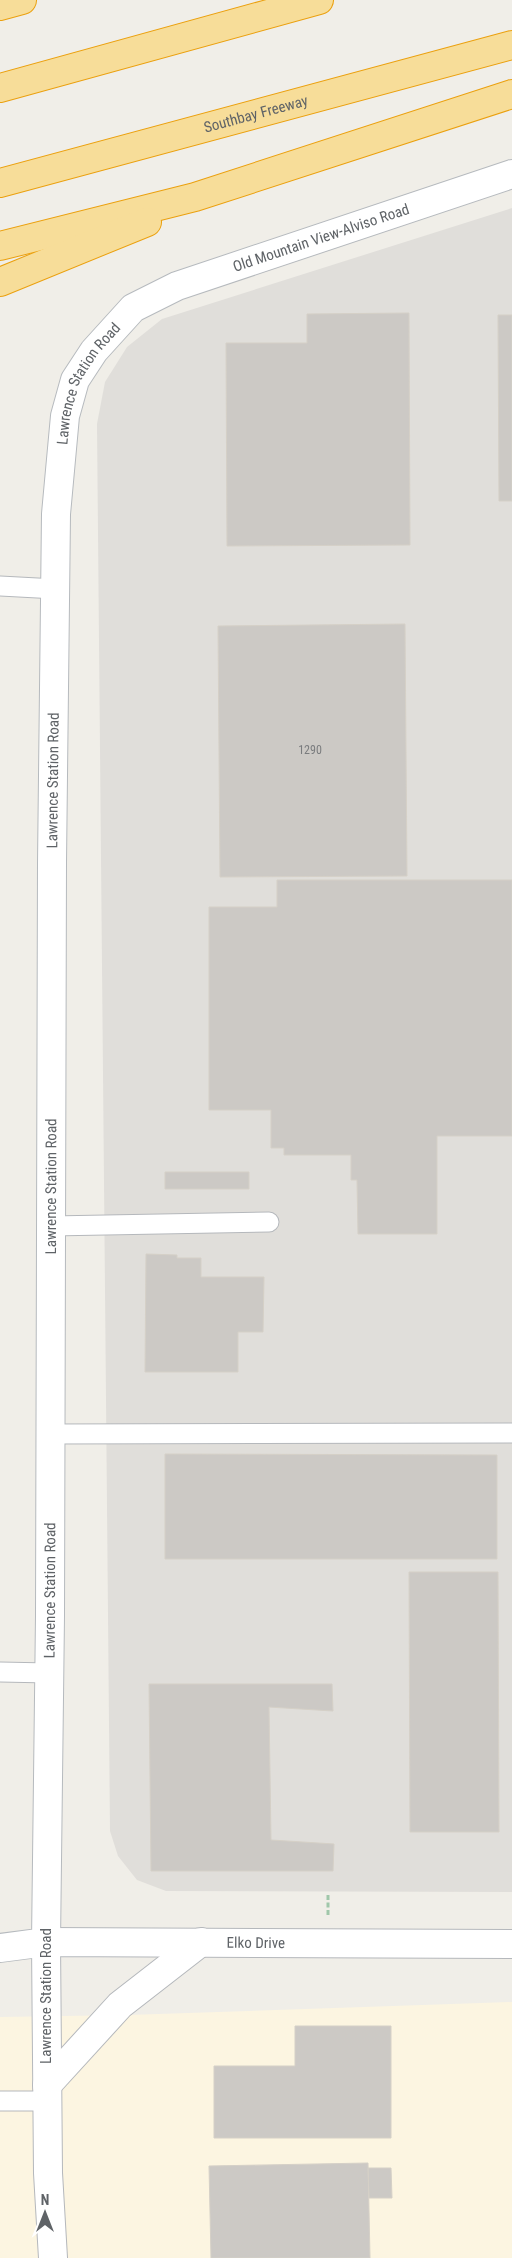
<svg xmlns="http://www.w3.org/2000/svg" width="512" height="2258" font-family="'Roboto Condensed',sans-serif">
<rect width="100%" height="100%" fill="#f0eee8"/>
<path fill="#fcf5e1" d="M512,2002V2258H0V2017L128,2015Z"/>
<path fill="#e0deda" d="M512,208V1892L166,1891L137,1880L118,1856L110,1831L97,424L105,382L127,347L162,319Z"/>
<path fill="#ccc9c5" stroke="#d5d0c7" d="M409,313L410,545L227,546L226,343H307V314Z
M498,315H512V501H499Z
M405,624L407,876L220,877L218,626Z
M277,880H512V1136H437V1234H358L357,1180H351V1155H284V1148H271V1110H209V907H277Z
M165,1172H249V1189H165Z
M146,1254L177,1255V1258H201V1277H264L263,1332H238V1372H145Z
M165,1454L497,1455V1559H165Z
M409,1572H498L499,1832H410Z
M149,1684H332L333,1711L269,1707L271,1840L334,1844L333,1871H151Z
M295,2026H391V2138H214V2066H295Z
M368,2163L370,2258H211L209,2166Z
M368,2168H391L392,2198H369Z"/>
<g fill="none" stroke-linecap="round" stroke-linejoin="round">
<g stroke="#b5b8bc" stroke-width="21">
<path id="lane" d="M0,586L56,589
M51,1226L269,1222
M51,1434L512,1433
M0,1672L49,1673
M0,2101H47"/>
</g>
<g stroke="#b5b8bc" stroke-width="30">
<g id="street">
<path d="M47,2085L120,2005L201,1942"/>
<path id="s1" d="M53,2258L48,2173L46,1942L512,1944"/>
</g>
</g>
<g stroke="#b6babe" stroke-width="30">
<g id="secondary">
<path id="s2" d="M0,1948L46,1942L50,1616L52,863L56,514L65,416L75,380L94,351L133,308L177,286L512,174"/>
</g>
</g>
<g stroke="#eba00e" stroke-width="30">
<g id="highway">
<path d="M0,6L22,0"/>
<path d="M0,88L319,0"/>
<path id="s3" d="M0,183L512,45"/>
<path d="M0,246L195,197L512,94"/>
<path d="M0,282L147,222"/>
</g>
</g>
<path stroke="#a0c7aa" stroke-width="3" stroke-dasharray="5 2.5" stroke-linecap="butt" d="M328,1895V1915"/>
<use href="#lane" stroke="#fff" stroke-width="19"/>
<use href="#street" stroke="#fff" stroke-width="28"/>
<use href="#secondary" stroke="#fff" stroke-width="28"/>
<use href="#highway" stroke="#f7dd99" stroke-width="28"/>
</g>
<g text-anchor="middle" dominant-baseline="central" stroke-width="4" stroke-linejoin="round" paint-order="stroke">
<g font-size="12" fill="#7a7c7e">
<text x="310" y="750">1290</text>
</g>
<g font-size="15" fill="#5f6367" stroke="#fff">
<text stroke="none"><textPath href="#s3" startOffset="265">Southbay Freeway</textPath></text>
<text stroke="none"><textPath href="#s2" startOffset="1904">Old Mountain View-Alviso Road</textPath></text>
<text stroke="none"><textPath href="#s2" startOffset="1612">Lawrence Station Road</textPath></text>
<text stroke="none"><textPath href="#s2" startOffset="1208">Lawrence Station Road</textPath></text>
<text stroke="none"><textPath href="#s2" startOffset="802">Lawrence Station Road</textPath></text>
<text stroke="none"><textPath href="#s2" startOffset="398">Lawrence Station Road</textPath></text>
<text stroke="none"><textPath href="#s1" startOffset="526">Elko Drive</textPath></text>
<text transform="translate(46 1996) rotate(-90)">Lawrence Station Road</text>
</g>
</g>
<g transform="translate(45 2213)" stroke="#ffffff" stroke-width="4" paint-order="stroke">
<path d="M0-4L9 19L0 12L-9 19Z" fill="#5f6367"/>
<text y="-8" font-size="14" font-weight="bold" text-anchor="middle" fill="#5f6367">N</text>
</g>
</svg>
